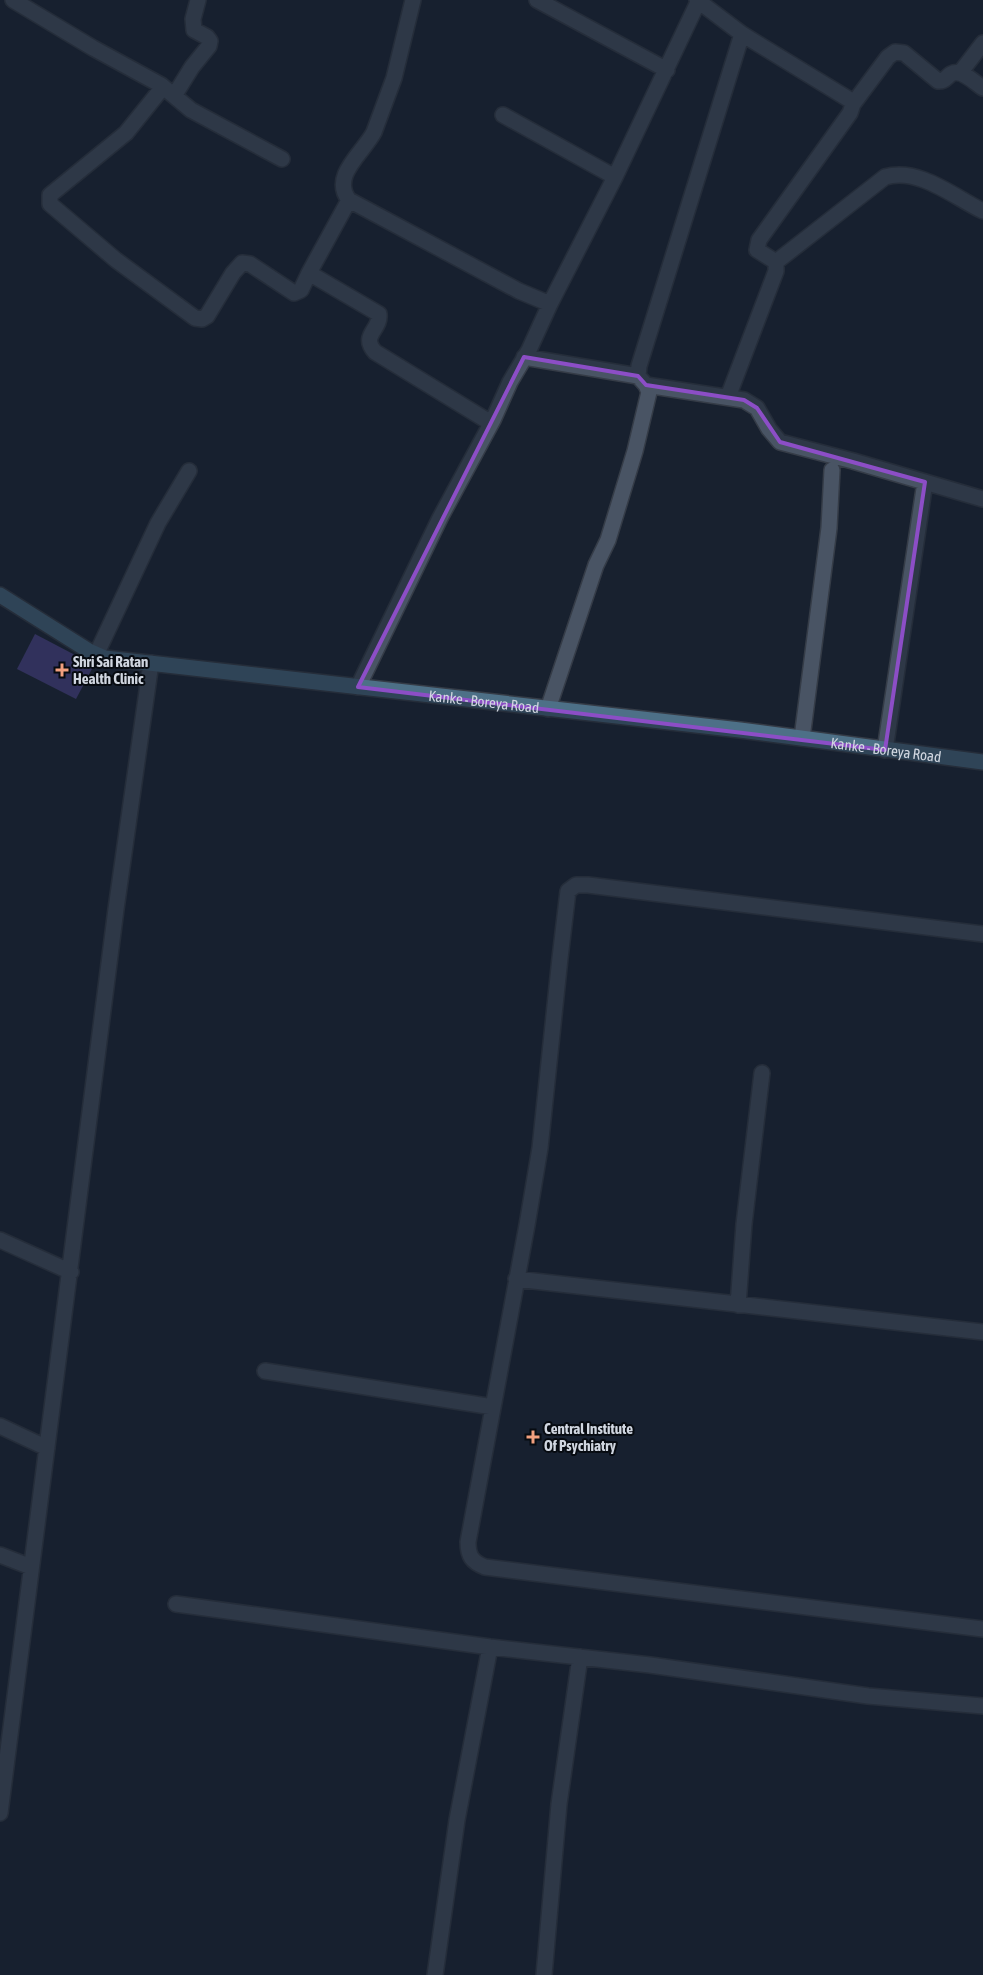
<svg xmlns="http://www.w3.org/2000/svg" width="983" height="1975" font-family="'Asap Condensed',sans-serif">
<rect width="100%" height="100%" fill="#18212f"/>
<path fill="#514692" d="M35,634L94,665L76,699L17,669Z"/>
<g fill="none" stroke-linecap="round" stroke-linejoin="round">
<g stroke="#353c47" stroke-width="18">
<path id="street" d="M13,0L93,48L161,85L191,110L282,159
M413,0L394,78L374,132C364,152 330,176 349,200L519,291L550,304
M537,0L667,70
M697,0L742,34L850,100L853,104L850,113L759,240L757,250L776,262V271L728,397
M960,73L983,43
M163,87L126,133L50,195V204L116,260L195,318L202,319L207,316L233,273L242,263L250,264L294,293L301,290L309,273
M174,96L192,67L209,46L210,41L207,37L194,30L193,19L198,0
M853,104L888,57L895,52L904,53L938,81C945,82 946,77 951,74C961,68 975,83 983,88
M503,115L615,177
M349,200L309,273L379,314C381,330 360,335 375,352L491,423
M776,262L885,177C919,167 954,197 983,211
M524,357L638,376
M646,385L744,400L757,408L769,429L780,442L853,461L983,499
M96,655L158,523L189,471
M358,687L440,518L493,420L510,382L529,350L550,304L615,177L699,0
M548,709L596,565L608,540L635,451L649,392L646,385L638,376L639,366L742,34
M802,738L829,528L832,470
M885,750L925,482
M983,934L588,885H576L568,891L560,958L540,1148L527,1225L468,1542C468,1556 472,1562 485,1567L983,1629
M0,1240L71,1272
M516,1279L983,1332
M738,1305L744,1224L762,1073
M265,1371L493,1407
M0,1426L47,1448
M0,1555L31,1567
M176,1604L490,1647L650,1665L868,1696L983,1706
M0,1813L116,909L151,663
M435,1975L457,1820L490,1647
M544,1975L559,1804L580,1657"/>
</g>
<g stroke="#353c47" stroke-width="18">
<g id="secondary">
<path id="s1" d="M0,595L89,651L105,658L740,730L983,762"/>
</g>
</g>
<use href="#street" stroke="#495464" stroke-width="15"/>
<use href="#secondary" stroke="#4d7087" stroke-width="15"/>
</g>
<path d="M0 0H983V1975H0ZM524,357L638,376L646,385L744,400L757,408L780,442L925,482L885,750L358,687Z" fill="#18212f" fill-opacity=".55" fill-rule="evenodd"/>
<path fill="none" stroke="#8c4ec6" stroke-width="4" stroke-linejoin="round" d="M524,357L638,376L646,385L744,400L757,408L780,442L925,482L885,750L358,687Z"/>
<g fill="#f2a07f" stroke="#070b11" stroke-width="2">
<path d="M59.5 662.5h5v5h5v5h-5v5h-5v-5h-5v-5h5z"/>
<path d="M530.5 1429.5h5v5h5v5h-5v5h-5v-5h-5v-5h5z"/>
</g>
<g text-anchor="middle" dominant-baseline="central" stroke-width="4" stroke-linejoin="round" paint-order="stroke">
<g font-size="15" font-weight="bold" fill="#d0d6e0" stroke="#070b11" text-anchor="start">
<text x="73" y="661">Shri Sai Ratan<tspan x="73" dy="17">Health Clinic</tspan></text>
<text x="544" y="1428">Central Institute<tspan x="544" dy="17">Of Psychiatry</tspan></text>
</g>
<g font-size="15" fill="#d0d6e0" stroke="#070b11">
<text stroke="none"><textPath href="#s1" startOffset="504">Kanke - Boreya Road</textPath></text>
<text stroke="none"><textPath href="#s1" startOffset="909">Kanke - Boreya Road</textPath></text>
</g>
</g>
</svg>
